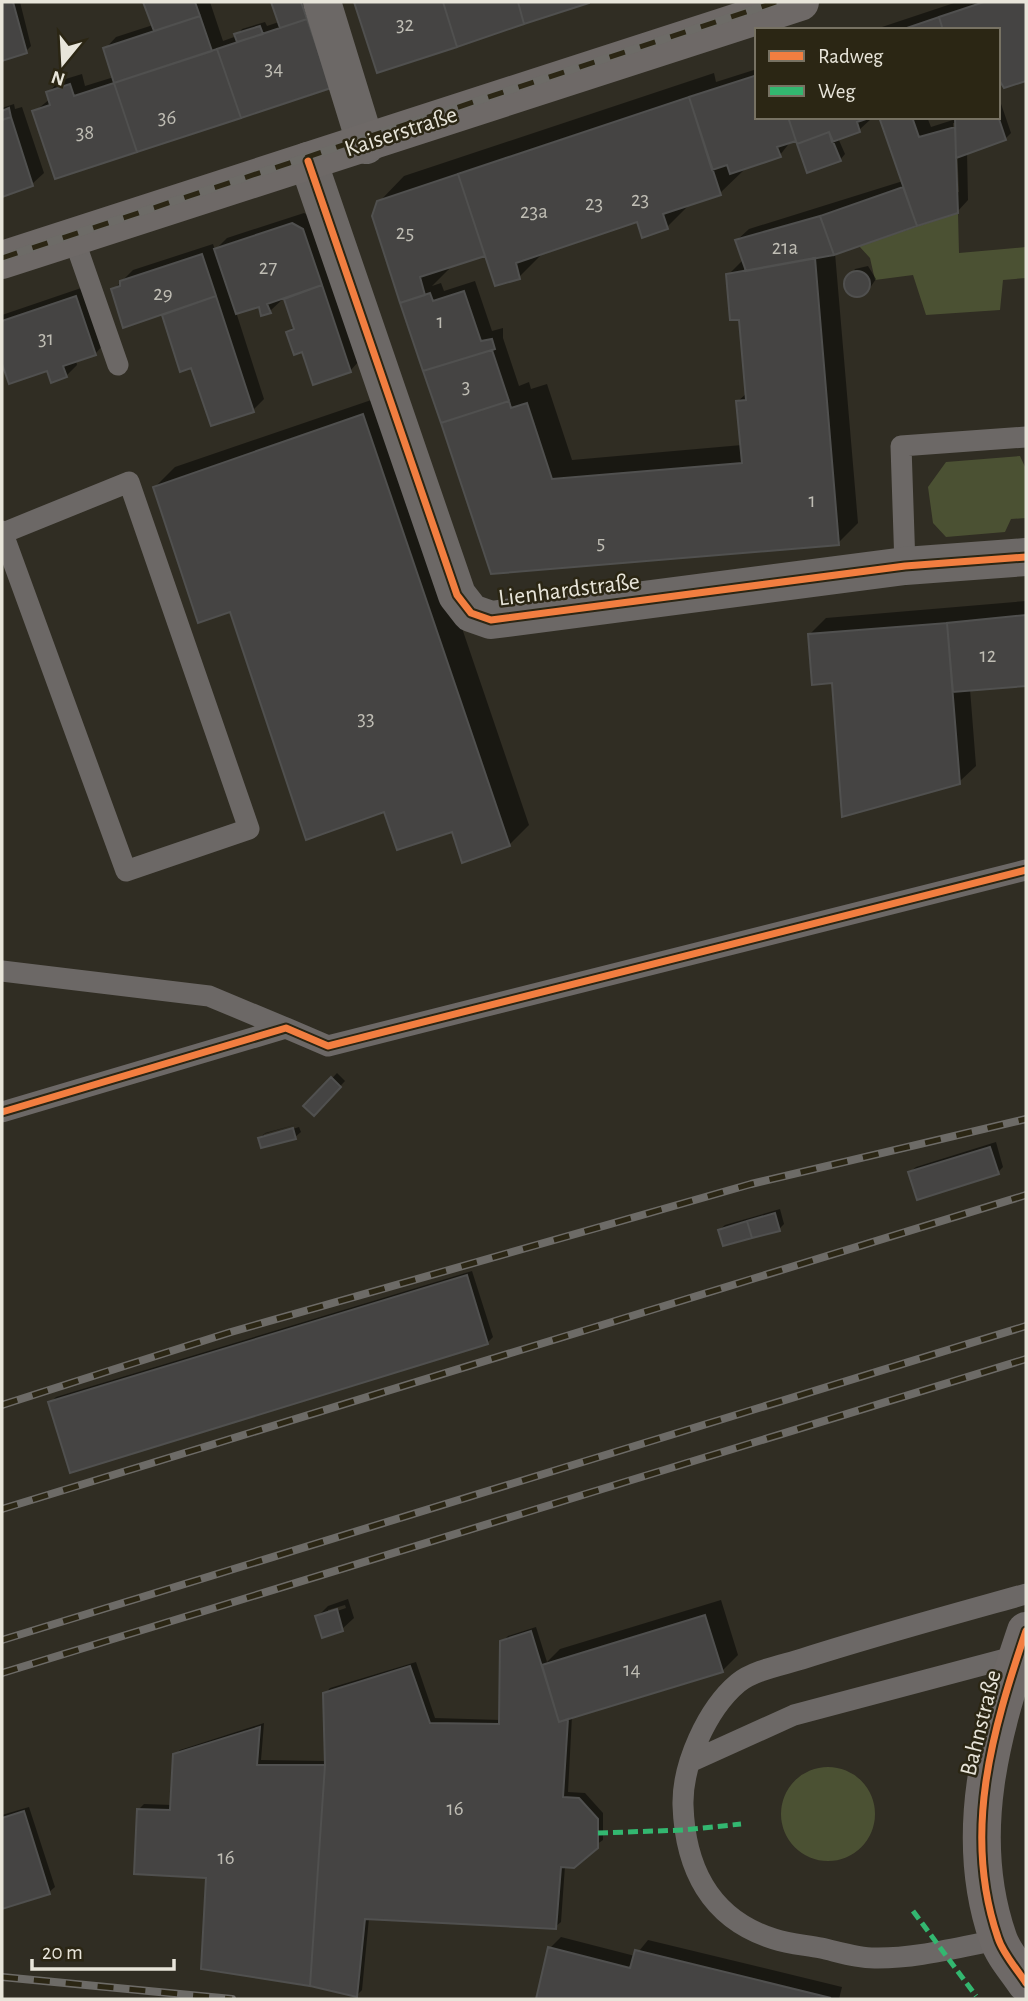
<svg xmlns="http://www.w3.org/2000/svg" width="1028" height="2001" font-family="'Alegreya Sans',sans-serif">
<rect width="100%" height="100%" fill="#302d23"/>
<path fill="#4b5133" d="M958,213L959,253L1026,247V278L1003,280L1000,310L926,315L913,275L875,280L870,258L859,246Z
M1020,456L1026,469V518L1011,519L1005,532L946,537L933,523L928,487L946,462Z
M781 1814a47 47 0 1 1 94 0a47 47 0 1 1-94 0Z"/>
<path fill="#0007" fill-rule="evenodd" d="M2,2H20L31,46L26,51L2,59Z
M145,2H210L223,41L237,36L242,29L265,22L267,26L279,22L272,2H308L341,75L34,112L50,99L48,93L59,81L82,74L85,86L114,77L105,49L116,37L153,25Z
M355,2H586L378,71Z
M957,2H1026V79L1005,85L998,30H873Z
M757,69V117L871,119L859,130L838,138L845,154L840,160L797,139L791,141L780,155L745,169L720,193L691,203L667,227L639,220L544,252L519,277L486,254L448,266L449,269L432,286L441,283L444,291L475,281L492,331L503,328V338L519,386L529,382L531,389L547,384L572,460L742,445L737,402L747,393L741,318L728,275L744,259L737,240L749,229L903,181L881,117H927L931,127L956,119L998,117V95L1011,133L1005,139L967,152L968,200L957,212L835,253L858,523L838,543L492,572L402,303L379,202L404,176L714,73L716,82ZM953,123H956L959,192H955Z
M14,104L15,109L22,107L44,173L32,184L2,194V108Z
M304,213L314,218L361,359L350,371L303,350L288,332L295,325L285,297L270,311L260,305L236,312L264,399L253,410L192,366L181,369L164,313L113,290L133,270L213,244L215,250L227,238Z
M868,266L876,279L867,292L854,295L847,291L846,283L855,269Z
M87,286L106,342L95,354L76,360L77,365L66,376L49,369L10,382L2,358V315Z
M383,396L529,825L509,845L385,810L231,610L155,487L175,467Z
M1026,601V685L970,689L976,766L959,782L834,681L809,635L826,618Z
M337,1073L345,1081L314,1114L306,1106Z
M298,1124L264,1134V1138L299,1127L301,1132L295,1137L260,1138L265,1133Z
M996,1142L1003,1167L998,1172H910L916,1167Z
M780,1209L784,1224L779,1229L719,1230L725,1225Z
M472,1271L493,1337L487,1343L50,1403L56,1397Z
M348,1599L354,1618L342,1629L317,1617L328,1606ZM345,1605L346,1608L328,1614V1610Z
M721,1600L738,1655L722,1671L572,1716L568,1792L585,1793L603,1813V1840L565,1866L561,1922L555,1927L369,1918L362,1990L357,1995L203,1968L207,1876L139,1809L144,1804L172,1805L175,1755L180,1750L264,1723L261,1760L326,1761L325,1694L330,1688L416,1662L435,1718L501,1720L502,1642L508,1636L536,1627L547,1662L560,1649Z
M29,1807L55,1887L49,1892L2,1907V1815Z
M561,1937L635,1956L648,1940L842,1987L839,1999H537L550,1948Z"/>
<path fill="#454443" stroke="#50504f" stroke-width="2" d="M2,2H13L27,53L2,61Z
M143,2H195L200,16L154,31Z
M271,2H301L307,19L280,28Z
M354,2H443L457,47L377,73Z
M443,2H518L524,24L457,47Z
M518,2H589V3L524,24Z
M984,2H1026V81L1004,88L998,78V30H943L939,17Z
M200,16L212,51L114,83L103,48Z
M939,17L943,30H901Z
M307,19L331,88L241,118L217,49Z
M260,26L263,34L237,42L234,34Z
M217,49L241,118L137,152L114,83Z
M757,75V117H788L796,141L777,147L781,157L730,174L727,165L712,170L689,97Z
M114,83L137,152L55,179L32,111L50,105L46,92L70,84L74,96Z
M689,97L721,195L663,214L668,229L642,238L637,222L516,263L520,279L495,286L458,174Z
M9,108L11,117L2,120V111Z
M998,116L1006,140L956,158L955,117Z
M11,117L33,186L2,197V120Z
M788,117H872L857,122L860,132L832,142L829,132L797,144Z
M879,117H912L919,137L955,127L958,213L917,226Z
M829,132L841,161L807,173L797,144Z
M458,174L485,256L420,277L425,295L400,303L372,216L377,201Z
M903,187L917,226L834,255L820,216Z
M820,216L834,255L746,271L735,240Z
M292,223L303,229L322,285L267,304L271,313L261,316L259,307L236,314L214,249Z
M202,254L216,296L123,328L111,289L120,286V281Z
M815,258L839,545L491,574L441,423L509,401L511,408L527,403L552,479L742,463L736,401L746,400L739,320H730L726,274Z
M844 284a13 13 0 1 1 26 0a13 13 0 1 1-26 0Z
M322,285L351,372L313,385L302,352L294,355L286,332L294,329L284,299Z
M464,291L481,341L492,339L495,349L423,371L400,303L430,293L433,301Z
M76,296L96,355L63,366L67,377L51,383L47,371L9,384L2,364V321Z
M216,296L254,412L211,426L191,368L180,372L162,315Z
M492,350L509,401L441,423L423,371Z
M363,414L510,846L462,863L452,832L397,850L384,812L306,840L230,612L198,623L153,487Z
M1026,615V686L953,692L947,623Z
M947,623L960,784L842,817L832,683L812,685L808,634Z
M331,1077L341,1087L314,1116L303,1106Z
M293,1128L296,1139L261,1148L258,1138Z
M990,1147L999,1174L917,1200L908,1172Z
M775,1213L780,1231L752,1238L747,1221Z
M747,1221L752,1238L723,1246L718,1230Z
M467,1275L488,1344L70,1473L48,1402Z
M337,1609L343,1631L322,1638L315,1616Z
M705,1615L723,1672L559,1722L542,1665Z
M531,1631L559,1722L568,1719L563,1797L579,1798L598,1819V1848L574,1868L561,1867L556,1929L365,1919L357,1997L310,1986L325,1765L323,1693L410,1666L430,1723L499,1724L500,1641Z
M260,1727L257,1765H325L310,1986L201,1969L206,1878L134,1874L137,1809L170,1810L173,1754Z
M24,1811L50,1894L2,1909V1818Z
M548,1947L630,1968L635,1950L831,1998L536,1999Z"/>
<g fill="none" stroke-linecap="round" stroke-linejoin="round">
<path stroke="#6c6866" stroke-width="21" d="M73,236L118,365
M2,531L126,871L249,829L129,482L3,533
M905,566L901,446L1026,437
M2,971L209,996L286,1028
M2,1112L286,1028L328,1046L1026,870
M690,1762L794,1715L1017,1656
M998,1940C958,1947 919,1958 878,1958C860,1959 839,1952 821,1948C806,1945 789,1944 774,1939C710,1919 685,1868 683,1805C682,1765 707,1709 738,1683C754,1670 783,1665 802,1659C877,1635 951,1615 1026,1594"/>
<path stroke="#6c6866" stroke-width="38" d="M322,2L366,145
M308,161L457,595L471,613L491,620L905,566L1026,557"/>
<path stroke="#6e6967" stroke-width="38" d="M2,260L800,2
M1026,1631C992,1731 962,1834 998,1938C1003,1954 1017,1969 1026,1983"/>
<g stroke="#6d6b67" stroke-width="8">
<path id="rail" d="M2,258L776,2
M2,1405L231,1332L751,1184L1026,1119
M2,1509L1026,1195
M2,1640L1026,1326
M2,1673L1026,1359
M2,1977L232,1999"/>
</g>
<use href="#rail" stroke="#2b2614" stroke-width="5" stroke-dasharray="16" stroke-linecap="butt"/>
<path stroke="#33b770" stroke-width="5" stroke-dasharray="10 5" stroke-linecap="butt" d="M598,1833L684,1830L741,1824
M913,1911L976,1996"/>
<g stroke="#2b2614" stroke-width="11">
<path id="cycleway" d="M308,161L457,595L471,613L491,620L905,566L1026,557
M2,1112L286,1028L328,1046L1026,870
M1026,1631C992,1731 962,1834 998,1938C1003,1954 1017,1969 1026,1983"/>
</g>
<use href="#cycleway" stroke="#f27e40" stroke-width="7"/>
</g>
<g text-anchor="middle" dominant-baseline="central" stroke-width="5" stroke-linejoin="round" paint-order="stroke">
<g font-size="21" fill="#bfbdb4">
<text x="405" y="24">32</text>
<text x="274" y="68">34</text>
<text x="167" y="117">36</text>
<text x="85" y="132">38</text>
<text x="640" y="199">23</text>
<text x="594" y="203">23</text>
<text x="534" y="211">23a</text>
<text x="405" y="232">25</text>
<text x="785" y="247">21a</text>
<text x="268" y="267">27</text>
<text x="163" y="293">29</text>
<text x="440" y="321">1</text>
<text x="46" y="338">31</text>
<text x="466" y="386">3</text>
<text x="812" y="500">1</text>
<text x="601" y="542">5</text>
<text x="988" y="655">12</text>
<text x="366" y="718">33</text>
<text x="632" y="1669">14</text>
<text x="455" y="1808">16</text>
<text x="226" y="1857">16</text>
</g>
<g font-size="24" fill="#e8e5da" stroke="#2b2614">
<text transform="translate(401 132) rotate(-18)">Kaiserstraße</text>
<text transform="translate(569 590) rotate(-7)">Lienhardstraße</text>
<text transform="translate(981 1723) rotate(-76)">Bahnstraße</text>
</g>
</g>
<rect width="1028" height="2001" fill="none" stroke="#e8e5da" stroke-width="7"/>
<rect x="755" y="28" width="245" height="91" fill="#2b2614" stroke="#777263" stroke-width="2"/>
<rect x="769" y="51" width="35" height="10" fill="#f27e40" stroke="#777263" stroke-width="2"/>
<text x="818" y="63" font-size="21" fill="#e8e5da">Radweg</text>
<rect x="769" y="86" width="35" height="10" fill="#33b770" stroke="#777263" stroke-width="2"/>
<text x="818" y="98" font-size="21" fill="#e8e5da">Weg</text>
<g transform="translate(63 63) rotate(198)" stroke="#2b2614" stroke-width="5" paint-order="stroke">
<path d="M0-5L12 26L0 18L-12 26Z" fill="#e8e5da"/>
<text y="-10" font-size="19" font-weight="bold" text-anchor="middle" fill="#e8e5da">N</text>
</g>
<path d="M32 1959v10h142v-10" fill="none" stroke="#e8e5da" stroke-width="3.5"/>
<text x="42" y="1959" font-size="21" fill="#e8e5da" stroke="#2b2614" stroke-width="5" paint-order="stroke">20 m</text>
</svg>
